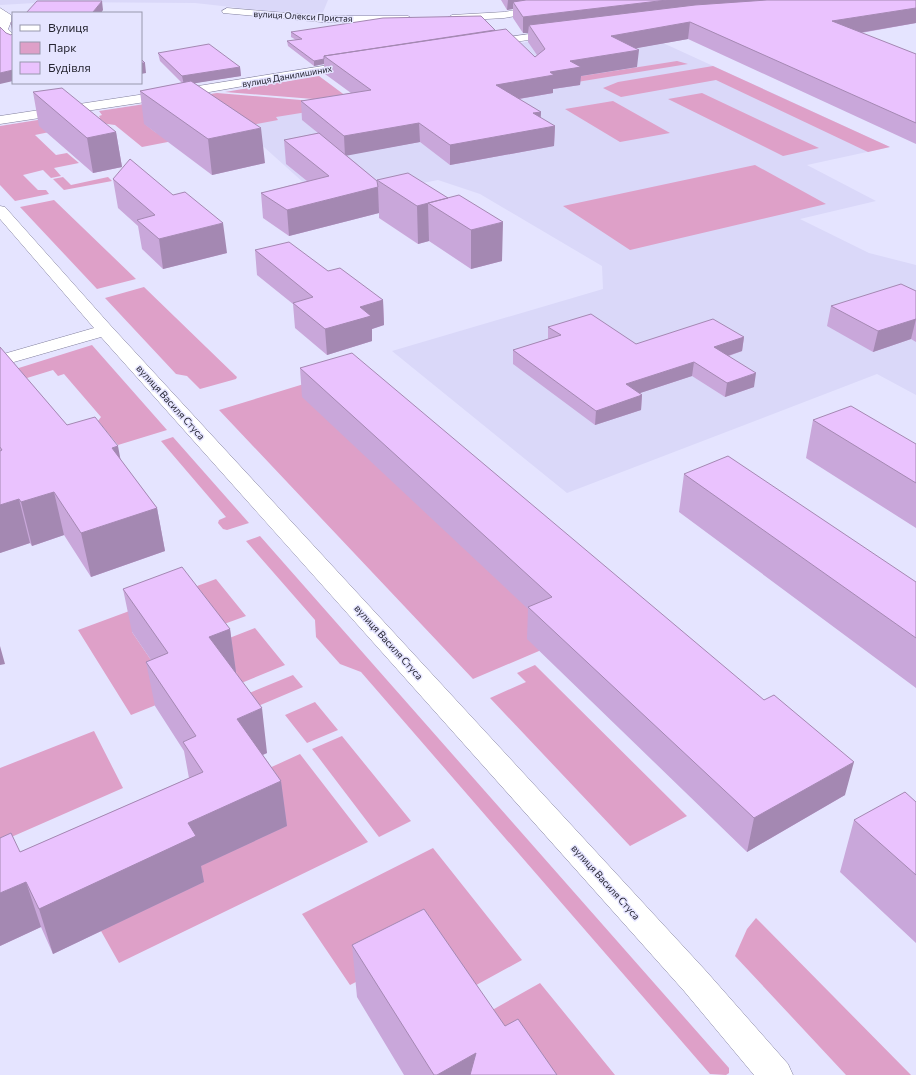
<svg xmlns="http://www.w3.org/2000/svg" width="916" height="1075" font-family="Commissioner,sans-serif">
<rect width="100%" height="100%" fill="#e5e4ff"/>
<path fill="#dad8f9" d="M0,0H328L321,17L195,3L52,2L0,5Z
M639,32L890,147L807,165L876,201L800,219L869,253L916,265V395L877,374L567,493L392,351L603,289L602,266L480,194L438,180L325,202L233,119L545,69L504,46L539,40Z"/>
<path fill="#dea0c8" d="M677,61L688,64L577,82L569,78Z
M713,66L890,147L868,152L716,80L621,97L603,88L618,82Z
M319,76L350,99L351,102L225,92Z
M217,93L336,103L332,108L276,117L278,120L226,130L145,124L155,132L178,140L142,147L115,125L100,123L97,118H100L99,116L102,115L99,111Z
M702,93L819,148L783,156L668,99Z
M613,101L670,133L620,142L565,109Z
M44,119L64,129L35,135L56,155L67,153L79,163L54,168L61,176L51,178L43,170L23,175L38,190H46L49,194L15,201L0,185V126Z
M755,165L826,204L630,250L563,206Z
M63,177L71,185L108,177L112,181L64,190L53,179Z
M54,200L136,279L97,289L20,207Z
M144,287L237,377L236,379L200,389L187,376L176,374L105,298Z
M92,345L167,430L118,445L98,421L101,417L64,374L58,376L53,370L14,382L6,372Z
M343,372L550,629L539,651L473,679L219,410Z
M173,437L249,523L227,530L223,529L218,523L219,520L226,517L161,441Z
M260,536L729,1068V1073L726,1075L710,1074L361,672L340,664L316,637L315,620L246,541Z
M216,579L246,616L205,631L132,632L176,697L131,715L78,630Z
M255,628L285,665L222,691L216,681L236,672L214,644Z
M535,665L687,816L630,846L490,698L526,682L517,673Z
M293,675L303,687L239,714L230,701Z
M315,702L338,730L307,743L285,715Z
M94,731L123,788L0,842V768Z
M342,736L411,821L379,837L312,749Z
M300,754L368,842L119,963L101,931L196,868L252,776Z
M433,848L522,960L469,989L435,942L350,985L302,914Z
M756,918L911,1075H846L735,956L747,929Z
M540,983L615,1075H531L487,1013Z"/>
<g fill="none" stroke-linecap="round" stroke-linejoin="round">
<g stroke="#817f9d" stroke-width="1">
<path id="minor" d="M576,0H599L594,3L504,18L452,21L447,18L452,15L504,12Z
M0,8L11,15V22L8,29L13,34V43L9,42L0,33Z
M227,8L322,16H408L413,19L408,22H322L223,13L222,11Z
M558,30L562,31L563,33L562,35L487,46L482,43L487,40Z
M354,61L358,62L360,64L358,66L198,94L0,124V116L198,86Z
M0,206L5,207L111,326L706,971L788,1064L793,1075H754L684,991L101,337L0,366V355L94,328L0,219Z"/>
</g>
<use href="#minor" fill="#fff" fill-rule="evenodd"/>
</g>
<path fill="#c9a7da" d="M501,0H916V23L861,33L916,54V144L688,39L636,48L637,67L581,76L580,85L553,89V93L519,99L541,112L540,118L555,126L554,146L450,165L420,142L346,155L377,181L448,198L502,261L471,269L429,241L418,244L379,218V213L289,236L263,218L261,193L307,181L286,164L284,140L318,133L302,120L301,101L351,93L325,74L324,64L314,66L288,46L287,41L296,40L291,37V32L495,30L535,57L537,55L528,42V33H523L513,18V9L507,10Z
M158,53L240,67L241,76L194,83L265,163L212,175L144,124L140,91L182,83L160,61Z
M33,92L116,132L122,167L93,173L39,126Z
M113,179L227,253L163,269L142,249L138,226L118,208Z
M255,250L328,271L383,300L384,325L372,329V341L327,355L295,328L293,304L257,275Z
M916,291V342L911,339L873,352L827,326L831,306Z
M548,327L636,344L744,337L742,351L729,356L754,387L725,397L692,376L640,393L642,395L641,410L595,425L513,364V350L548,339Z
M0,347L67,425L120,459L157,508L165,551L91,577L64,535L32,546L30,543L0,553Z
M300,368L845,795L747,852L527,639L528,609L302,397Z
M813,420L916,444V528L806,458Z
M684,474L916,582V688L679,512Z
M123,589L230,629L236,672L235,673L267,753L263,755L281,781L287,826L201,866L204,882L53,954L41,927L0,946L20,852L189,778L184,751L155,706L146,662L151,660L132,632Z
M916,802V943L840,872L854,820Z
M352,945L505,1026L557,1075H404L357,997Z"/>
<path fill="#a488b2" d="M508,0H567L513,2V9L507,10Z
M667,0H852L529,25L528,33H523V17Z
M102,1L103,10L101,13H93V12Z
M916,8V23L829,38L832,21Z
M690,22L688,39L610,53L611,36Z
M639,50L637,67L581,76L580,85L553,89V93L495,103L496,85L550,72L570,61Z
M324,59V64L314,66V61Z
M141,63H145L146,73L141,74Z
M240,67L241,76L184,85L182,76Z
M13,70V81L0,84V73Z
M541,112L540,129L555,126L554,146L450,165V145L533,113Z
M419,123L420,142L345,156L344,136Z
M261,128L265,163L212,175L208,139Z
M116,132L122,167L93,173L87,138Z
M378,187L379,213L289,236L287,210Z
M428,203L429,241L418,244L417,206Z
M503,222L502,261L471,269V230Z
M223,223L227,253L163,269L159,239Z
M383,300L384,325L372,329V341L327,355L325,329L360,307Z
M916,319L911,339L873,352L878,331Z
M744,337L742,351L712,361L714,347Z
M694,362L692,376L625,398L626,384Z
M756,373L754,387L725,397L727,383Z
M642,395L641,410L595,425L596,411Z
M118,446L126,489L112,448Z
M54,492L64,535L32,546L21,502Z
M19,499L30,543L0,553V505Z
M157,508L165,551L91,577L81,533Z
M230,629L236,672L215,681L209,637Z
M0,646L5,664L0,665Z
M262,708L267,753L243,763L237,719Z
M854,762L845,795L747,852L754,818Z
M281,781L287,826L201,866L204,882L53,954L39,909L188,823Z
M26,882L41,927L0,946V893Z
M476,1053V1075H437Z"/>
<path fill="#eac2fe" stroke="#a488b2" d="M526,0H667L523,17L513,2Z
M767,0H916V8L832,21L916,54V123L690,22L611,36L639,50L570,61L581,67L550,72L554,75L496,85L541,112L533,113L555,126L450,145L419,123L344,136L301,101L371,90L324,56L506,29L535,57L545,49L529,25L695,5Z
M37,1H102L93,12V13H26Z
M481,16L495,30L324,56V59L314,61L287,41L302,39L291,32L383,18Z
M11,22H13V70L0,73V27L6,33L11,35L13,33Z
M209,44L240,67L182,76L158,53Z
M141,59L145,63H141Z
M191,81L261,128L208,139L140,91Z
M62,88L116,132L87,138L33,92Z
M319,133L377,181L378,187L287,210L261,193L329,176L284,140Z
M130,159L173,195L185,192L223,223L159,239L137,220L155,215L113,179Z
M408,173L448,198L417,206L377,180Z
M459,195L503,222L471,230L428,203Z
M289,242L328,271L340,268L383,300L360,307L371,316L325,329L293,303L313,297L255,250Z
M901,284L916,291V319L878,331L831,306Z
M591,314L636,344L713,319L744,337L714,347L756,373L727,383L694,362L626,384L642,395L596,411L513,350L561,335L548,327Z
M0,347L67,425L95,417L118,446L112,448L157,508L81,533L54,492L21,502L19,499L0,505V451L2,450L0,447Z
M352,353L764,700L774,695L854,762L754,818L528,607L552,597L300,368Z
M851,406L916,444V483L813,420Z
M728,456L916,582V638L684,474Z
M182,567L230,629L209,637L262,708L237,719L281,781L188,823L196,836L39,909L26,882L0,893V838L11,833L20,852L203,772L183,742L196,736L146,662L168,653L123,589Z
M905,792L916,802V875L854,820Z
M424,909L505,1026L518,1019L557,1075H470L476,1053L437,1075H434L352,945Z"/>
<g text-anchor="middle" dominant-baseline="central" stroke-width="3" stroke-linejoin="round" paint-order="stroke">
<g font-size="9" fill="#252531" stroke="#e5e4ff">
<text transform="translate(303 16) rotate(3)">вулиця Олекси Пристая</text>
<text transform="translate(287 76) rotate(-10)">вулиця Данилишиних</text>
</g>
<g font-size="10" fill="#252531" stroke="#e5e4ff">
<text transform="translate(171 402) rotate(48)">вулиця Василя Стуса</text>
<text transform="translate(389 642) rotate(48)">вулиця Василя Стуса</text>
<text transform="translate(606 882) rotate(48)">вулиця Василя Стуса</text>
</g>
</g>
<rect x="12" y="12" width="130" height="72" fill="#e5e4ff" stroke="#9898ad"/>
<rect x="20" y="25" width="20" height="6" fill="#ffffff" stroke="#9898ad"/>
<text x="48" y="32" font-size="12" fill="#252531">Вулиця</text>
<rect x="20" y="42" width="20" height="12" fill="#dea0c8" stroke="#9898ad"/>
<text x="48" y="52" font-size="12" fill="#252531">Парк</text>
<rect x="20" y="62" width="20" height="12" fill="#eac2fe" stroke="#9898ad"/>
<text x="48" y="72" font-size="12" fill="#252531">Будівля</text>
</svg>
